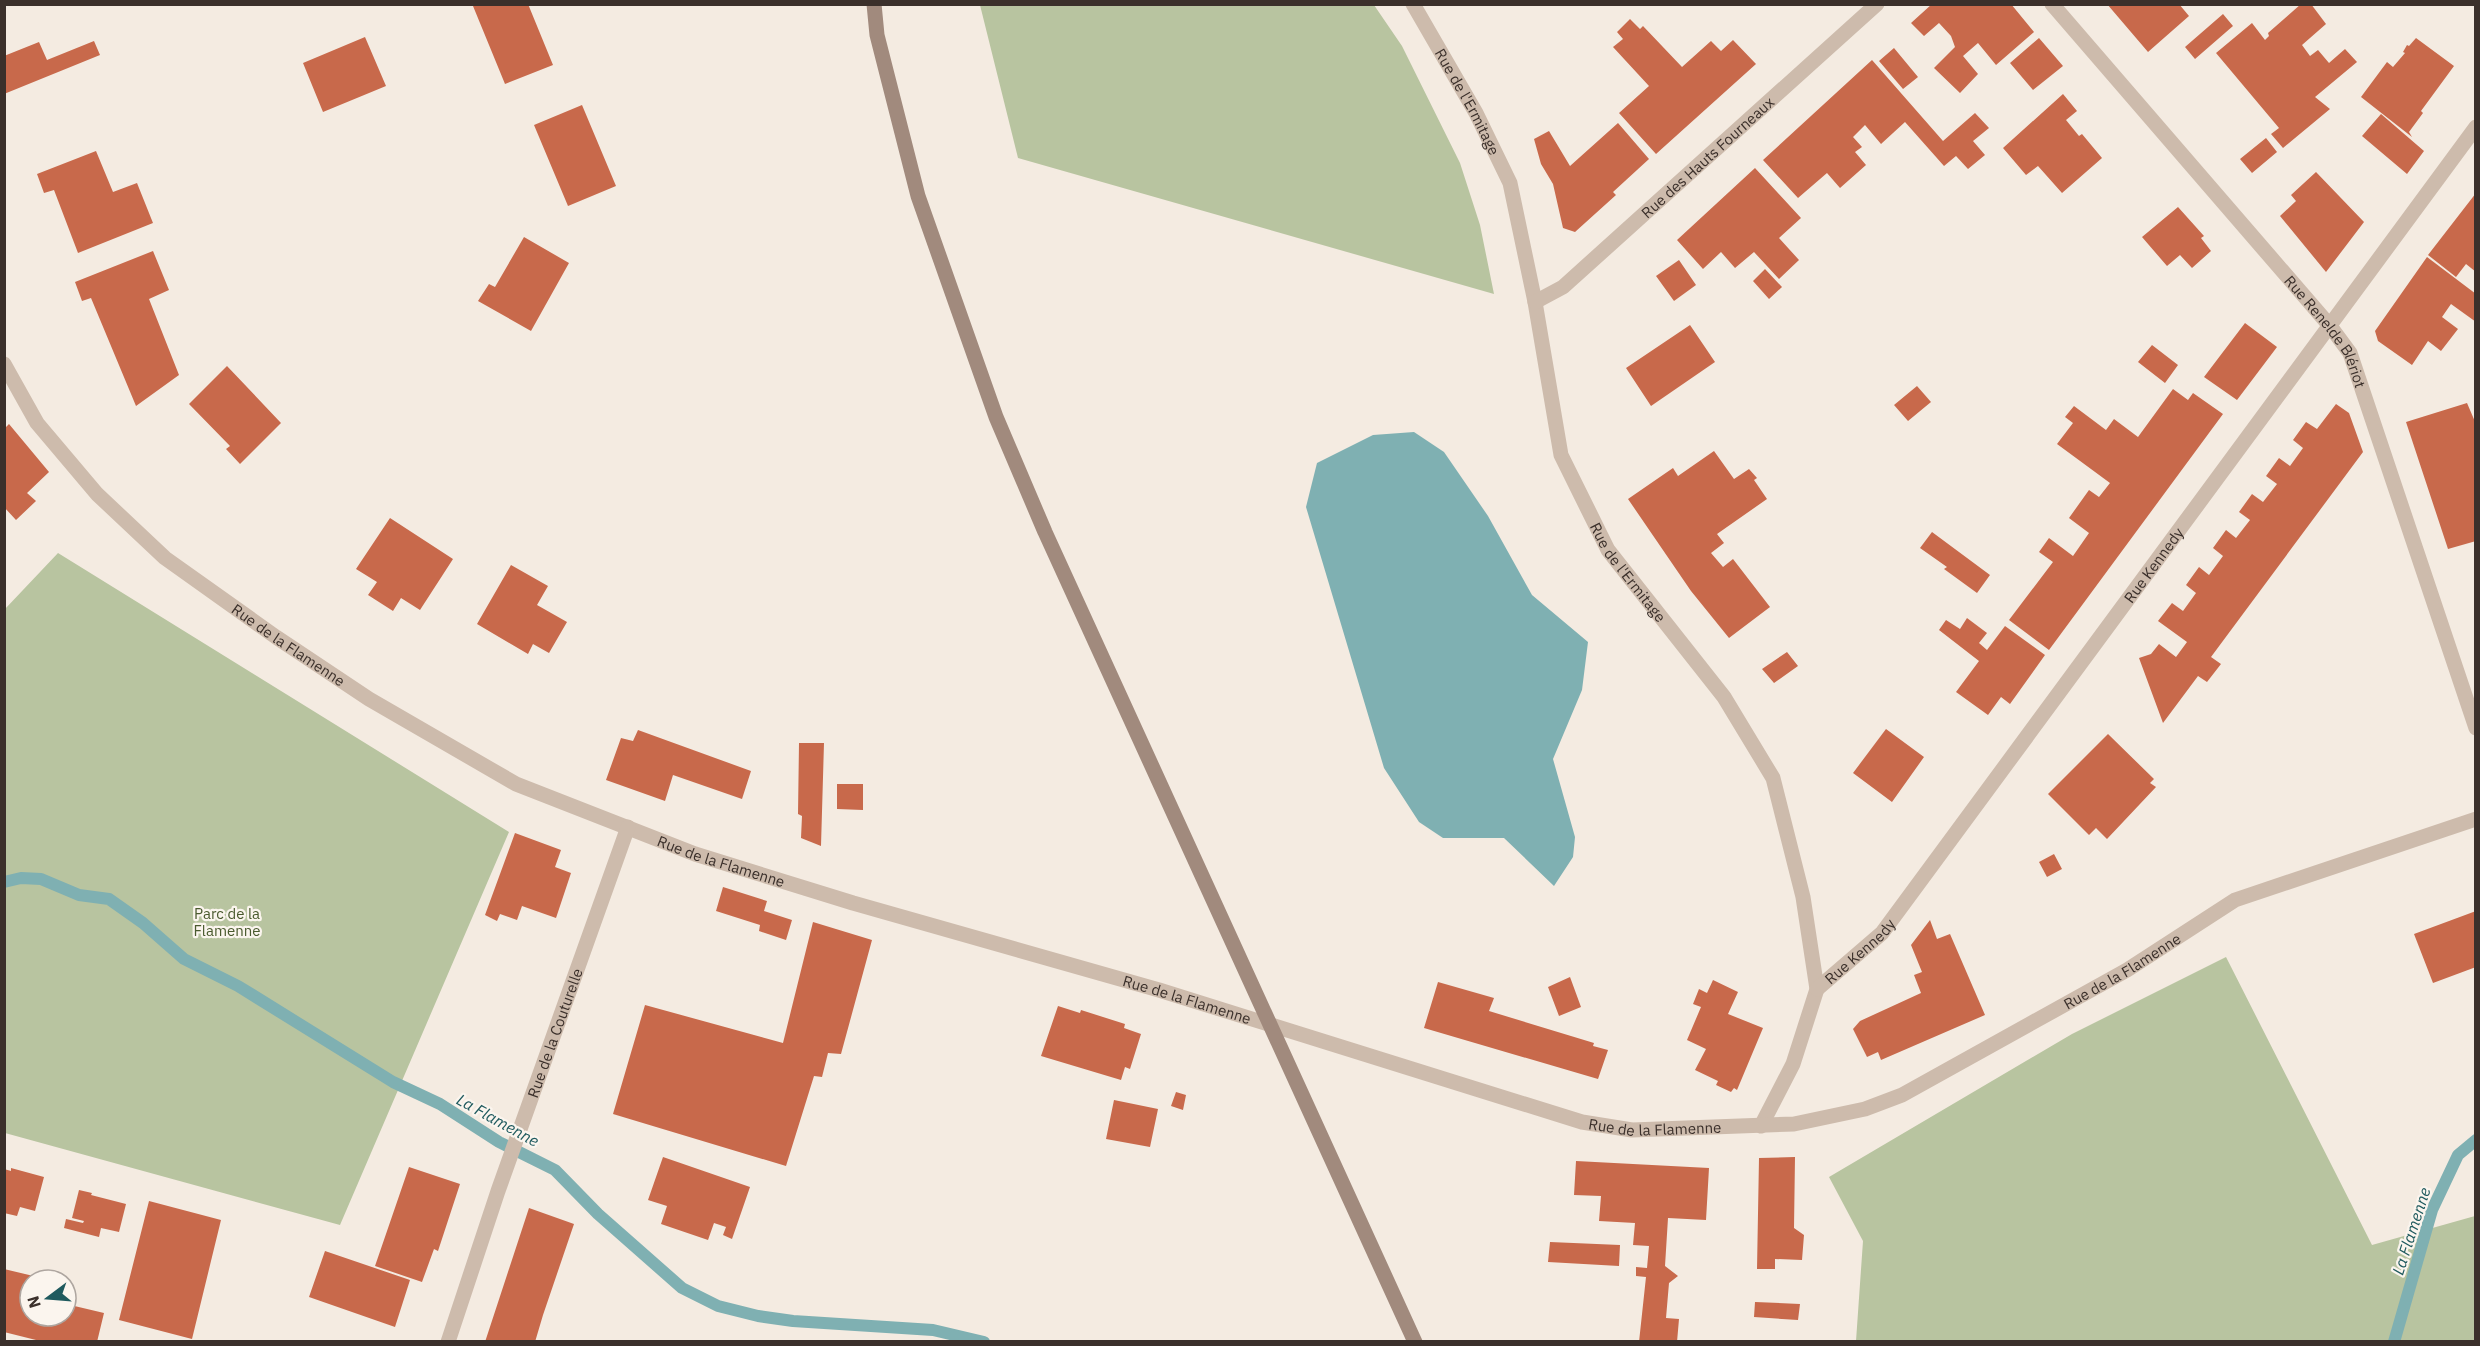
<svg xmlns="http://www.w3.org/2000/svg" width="2480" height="1346" font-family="'IBM Plex Sans',sans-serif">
<rect width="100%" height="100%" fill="#f4ebe1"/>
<path fill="#b8c4a0" d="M980,5H1374L1402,46L1460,163L1480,225L1494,294L1018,158Z
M58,553L509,832L340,1225L5,1133V609Z
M2226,957L2372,1245L2475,1216V1341H1856L1863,1241L1829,1177L2072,1034Z"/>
<path fill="#7fb0b2" d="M1414,432L1444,452L1488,516L1532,595L1588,642L1582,690L1553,759L1575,837L1573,857L1554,886L1504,838H1443L1419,822L1384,768L1306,507L1317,463L1373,435Z"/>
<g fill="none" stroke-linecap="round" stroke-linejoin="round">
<path stroke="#7fb0b2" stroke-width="12" d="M4,882L21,878L41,879L79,895L109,899L143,923L184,959L238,986L393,1082L440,1104L499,1142L555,1170L598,1214L682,1288L718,1306L758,1316L793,1321L933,1330L984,1342
M2394,1342L2432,1210L2458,1155L2476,1140"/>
</g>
<path fill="#c8694b" d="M477,4H528L553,65L505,84L473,6Z
M1932,4H2011L2034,32L1996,65L1978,43L1963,56L1978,74L1960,93L1934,68L1955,47L1951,36L1939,23L1924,36L1911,23Z
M2107,4H2179L2189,16L2148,52Z
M2301,4H2311L2326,24L2302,45L2310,56L2318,50L2329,63L2345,49L2357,62L2315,97L2330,109L2283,148L2271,134L2279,128L2216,53L2252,23L2265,40L2269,36L2268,33Z
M2223,14L2233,26L2195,59L2185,47Z
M1630,19L1640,29L1643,26L1682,67L1711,41L1721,51L1733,40L1756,64L1656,154L1619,113L1649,86L1613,47L1623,39L1617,32Z
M365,37L386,86L323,112L303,63Z
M2039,38L2063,66L2033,90L2010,63Z
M2416,38L2454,66L2421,111L2423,113L2409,132L2412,137L2361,97L2387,62L2393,67L2405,53L2403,52L2407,45L2409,46Z
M94,41L100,55L4,94V56L39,42L47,60Z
M1894,48L1918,77L1903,89L1879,61Z
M1872,60L1943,141L1975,113L1989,128L1973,141L1985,155L1968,169L1956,156L1944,166L1905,122L1881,144L1865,125L1853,137L1862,147L1855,152L1866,165L1840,188L1827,173L1798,198L1763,160Z
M2063,94L2077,111L2066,120L2079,136L2082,134L2102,158L2062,193L2038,166L2026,175L2003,148Z
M582,105L616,186L568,206L534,125Z
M2381,114L2424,151L2407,174L2362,136Z
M1618,123L1649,159L1613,192L1616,195L1575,232L1563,228L1553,184L1541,164L1534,139L1549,131L1570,166Z
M2266,138L2277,152L2252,173L2240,159Z
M96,151L113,192L137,183L153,223L78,253L54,190L44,193L37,174Z
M1755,168L1801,218L1779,238L1799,260L1779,279L1754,252L1735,268L1721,252L1703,269L1677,240Z
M2316,172L2364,222L2326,272L2280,216L2296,201L2291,195Z
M2476,193V272L2466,264L2456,277L2428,255Z
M2178,207L2204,236L2201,238L2211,251L2192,268L2180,255L2167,266L2142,237Z
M524,237L569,263L531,331L478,301L489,284L495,287Z
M153,251L169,290L149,299L179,375L136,406L91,298L82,301L75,282Z
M2427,257L2476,294V322L2451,304L2442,317L2458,329L2441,351L2428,341L2412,365L2378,341L2375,331Z
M1679,260L1696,285L1674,301L1656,276Z
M1765,269L1782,287L1769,299L1753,281Z
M2245,323L2277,347L2237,400L2204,377Z
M1690,325L1715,362L1651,406L1626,368Z
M2152,345L2178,365L2165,383L2138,362Z
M227,366L281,423L240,464L226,449L230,446L189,404Z
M1917,386L1931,402L1908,421L1894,405Z
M2173,389L2188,400L2193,393L2223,414L2049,650L2009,620L2053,562L2039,552L2049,538L2073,556L2089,533L2069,518L2089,490L2099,497L2110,483L2057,444L2073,423L2065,417L2074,406L2106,430L2114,419L2138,437Z
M2467,403L2476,424V541L2448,549L2406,422Z
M2336,404L2349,413L2363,452L2211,657L2221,664L2207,682L2198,676L2163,723L2139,658L2151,654L2159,644L2176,657L2187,642L2158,621L2172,603L2183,611L2196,593L2186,585L2199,567L2209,575L2223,556L2213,548L2226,530L2236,538L2250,520L2239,512L2252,494L2263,502L2277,484L2266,476L2279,458L2290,466L2303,448L2293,440L2306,422L2317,429Z
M9,424L49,472L27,493L36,501L16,520L4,507V429Z
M1714,451L1734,479L1749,469L1757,478L1754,480L1767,499L1717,534L1724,543L1711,553L1723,567L1733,559L1770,607L1729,638L1691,591L1628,499L1673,468L1678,476Z
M390,518L453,559L420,610L401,598L393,611L368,595L377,582L356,569Z
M1932,532L1990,575L1977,593L1944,569L1947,567L1920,548Z
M511,565L548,586L537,605L567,622L549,653L533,644L528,654L477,624Z
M1967,618L1987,633L1979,643L1987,650L2005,626L2045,655L2010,704L2001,697L1988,715L1956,692L1979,661L1939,630L1946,620L1960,629Z
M1787,652L1798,666L1774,683L1762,669Z
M1886,729L1924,757L1892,802L1853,773Z
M638,730L751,771L742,799L673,775L665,801L606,780L621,738L633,741Z
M2108,734L2154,779L2150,783L2156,787L2107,839L2096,828L2089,835L2048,794Z
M799,743H824L821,846L801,838L802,816L798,814Z
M837,784H863V810L837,809Z
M515,833L561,850L555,867L571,873L556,918L522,906L517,920L500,914L497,921L485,915Z
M2054,854L2062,869L2047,877L2039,862Z
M723,887L767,901L764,911L792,920L786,940L759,931L760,925L716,911Z
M2476,911V967L2433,983L2414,934Z
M1930,920L1937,939L1950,934L1985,1015L1881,1060L1878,1052L1867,1057L1853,1029L1860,1021L1921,993L1914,975L1922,972L1911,945Z
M813,922L872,940L841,1054L828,1053L822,1077L814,1076L786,1166L613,1114L645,1005L783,1043Z
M1570,977L1581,1007L1559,1016L1548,987Z
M1713,980L1738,992L1728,1014L1763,1028L1737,1090L1734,1088L1731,1092L1716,1085L1718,1081L1695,1070L1706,1049L1687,1040L1701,1007L1693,1004L1699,989L1707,993Z
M1438,982L1494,998L1489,1011L1594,1043L1593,1046L1608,1050L1598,1079L1424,1028Z
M1058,1006L1080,1013L1081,1010L1125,1024L1124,1028L1141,1034L1130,1069L1125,1067L1121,1080L1041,1056Z
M1176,1092L1186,1095L1183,1110L1171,1106Z
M1114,1100L1158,1109L1150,1147L1106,1139Z
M663,1157L750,1187L732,1239L723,1235L726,1227L714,1223L708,1240L661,1224L667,1206L648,1200Z
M1795,1157L1794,1228L1804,1235L1802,1260L1775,1259V1269H1757L1759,1158Z
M1576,1161L1709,1168L1706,1220L1668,1218L1665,1266L1678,1276L1669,1283L1666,1318L1679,1319L1677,1342H1639L1646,1277L1636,1276V1267L1647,1268L1649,1246L1633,1245L1635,1223L1599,1221L1601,1196L1574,1195Z
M409,1167L460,1184L438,1251L434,1249L422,1282L375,1266Z
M11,1168L44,1177L35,1211L20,1207L17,1216L4,1213V1169L11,1171Z
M79,1190L92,1193L91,1195L126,1204L119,1232L101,1228L99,1237L64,1228L66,1219L83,1223L84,1221L72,1218Z
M149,1201L221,1220L192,1339L119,1320Z
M529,1208L574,1224L543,1315L535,1342H485Z
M1550,1242L1620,1245L1619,1266L1548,1262Z
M325,1251L410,1280L395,1327L309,1297Z
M4,1269L46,1279L30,1280V1316H66V1304L104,1313L97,1342H44L4,1332Z
M1755,1302L1800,1304L1798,1320L1754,1317Z"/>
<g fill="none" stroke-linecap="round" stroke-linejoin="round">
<g stroke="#cdbbac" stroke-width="15">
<path id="s1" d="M1413,4L1476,113L1510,183L1535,302L1561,455L1608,550L1724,697L1773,778L1803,897L1817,989L1793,1064L1761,1126"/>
<path id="s2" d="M2052,4L2330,326L2350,353L2476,728"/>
<path id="s3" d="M1535,302L1563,287L1877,4"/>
<path id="s4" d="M4,364L37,423L97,494L165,558L276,637L369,699L516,784L695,854L853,903L1159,990L1582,1122L1632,1130L1794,1124L1865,1109L1902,1095L2127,970L2235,900L2476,819"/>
<path id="s5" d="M1817,989L1882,933L2476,127"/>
<path id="s6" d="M448,1342L498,1191L628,827"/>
</g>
<path stroke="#a18a7d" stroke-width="15" d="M874,4L877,35L918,196L996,417L1045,532L1415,1342"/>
</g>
<g text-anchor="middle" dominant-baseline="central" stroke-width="4.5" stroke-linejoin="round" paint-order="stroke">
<g font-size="15" fill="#3b302b" stroke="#fbf5ee">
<text stroke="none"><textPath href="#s1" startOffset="112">Rue de l'Ermitage</textPath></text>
<text stroke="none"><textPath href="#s3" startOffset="226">Rue des Hauts Fourneaux</textPath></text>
<text stroke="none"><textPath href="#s2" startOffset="428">Rue Renelde Blériot</textPath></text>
<text stroke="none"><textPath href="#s5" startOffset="543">Rue Kennedy</textPath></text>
<text stroke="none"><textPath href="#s1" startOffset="616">Rue de l'Ermitage</textPath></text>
<text stroke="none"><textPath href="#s4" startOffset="405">Rue de la Flamenne</textPath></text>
<text stroke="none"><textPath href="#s4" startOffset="891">Rue de la Flamenne</textPath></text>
<text stroke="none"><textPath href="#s5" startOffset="57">Rue Kennedy</textPath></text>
<text stroke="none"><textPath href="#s4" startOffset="2368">Rue de la Flamenne</textPath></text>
<text stroke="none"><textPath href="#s4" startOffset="1377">Rue de la Flamenne</textPath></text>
<text stroke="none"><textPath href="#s6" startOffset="327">Rue de la Couturelle</textPath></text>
<text stroke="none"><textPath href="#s4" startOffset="1864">Rue de la Flamenne</textPath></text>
</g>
<g font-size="15" fill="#4a5a2e" stroke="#fbf5ee">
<text x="227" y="913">Parc de la<tspan x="227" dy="17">Flamenne</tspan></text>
</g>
<g font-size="16" font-style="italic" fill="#1f5a5e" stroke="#fbf5ee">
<text transform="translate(498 1120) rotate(29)">La Flamenne</text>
<text transform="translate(2411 1231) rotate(-72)">La Flamenne</text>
</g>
</g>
<rect width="2480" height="1346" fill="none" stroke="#3b302b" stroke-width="12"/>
<g transform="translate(48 1298) rotate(254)"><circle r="28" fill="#fbf5ee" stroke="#aea6a0" stroke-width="1.5"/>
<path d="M0-4.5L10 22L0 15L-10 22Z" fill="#1f5a5e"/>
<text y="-9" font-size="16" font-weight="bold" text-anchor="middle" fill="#3b302b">N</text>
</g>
</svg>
